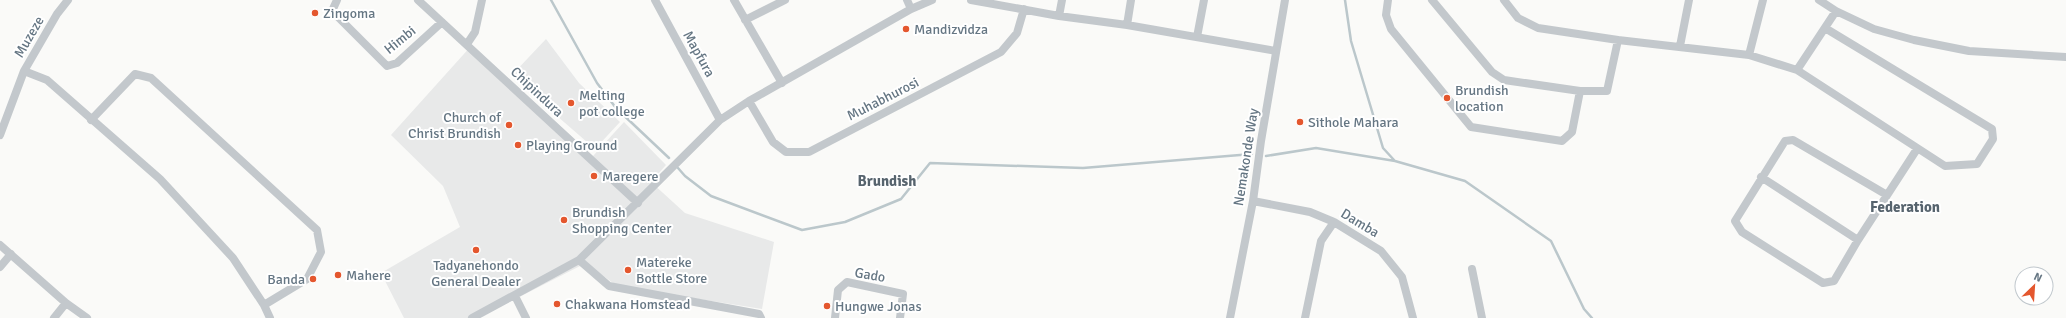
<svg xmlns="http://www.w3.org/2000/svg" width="2066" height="318" font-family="Signika,sans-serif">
<rect width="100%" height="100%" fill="#fafaf8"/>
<path fill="#e8e9e9" d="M546,39L579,83L620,122L595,149L511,76Z
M472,45L593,156L624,122L666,165L651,182L685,213L774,242L762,309L617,286L586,263L478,318H404L381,273L460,227L443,186L391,135Z"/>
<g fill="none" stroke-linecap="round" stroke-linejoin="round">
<path stroke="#bbc7cb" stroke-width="2.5" d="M551,0L597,83L616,108L669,158
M1345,0L1351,41L1383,148L1394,160
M1266,156L1316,148L1395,161L1465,181L1551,241L1584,309L1592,318
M678,168L685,176L711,196L802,230L845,222L901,199L930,163L1083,168L1252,154"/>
<path stroke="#c3c8cc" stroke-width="8" d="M337,0L332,11L387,66L397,63L442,22
M418,0L638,203
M655,0L720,120
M734,0L782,83
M907,0L911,9
M971,0L1059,16L1127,25L1276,51
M1388,0L1386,15L1391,29L1471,127L1562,141L1572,132L1580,91
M1432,0L1492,72L1504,80L1580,91H1607L1618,40
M1504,0L1518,18L1538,28L1618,40L1749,55L1797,70L1945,166L1977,164L1993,139L1992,129L1825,28
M1819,0L1836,11L1874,29L1914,40L1969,51L2066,57
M1059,16L1062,0
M745,20L785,0
M1127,25L1131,0
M1197,37L1204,0
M467,44L475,32L482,0
M1680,46L1689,0
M1749,55L1763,0
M1797,70L1836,11
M24,71L47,80L160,179L233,258L264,305L270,318
M749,101L773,142L786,152H809L1001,52L1017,33L1024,9
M91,120L135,74L151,78L317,230L321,252L307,279L264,305
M0,135L24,71L57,14L68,0
M1761,177L1858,240
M1887,195L1793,140L1785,141L1735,221L1742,232L1823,283L1834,281L1858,240L1917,149
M1253,201L1310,212L1334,222L1381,251L1402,277L1413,318
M0,245L66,303L87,318
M579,260L609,286L759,314L761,318
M0,267L11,254
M1472,269L1482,318
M515,296L526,318
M54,318L66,303
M472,318L579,260L720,120L749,101L911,9L932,0
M835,318L838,290L847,282L903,294L900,318
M1230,318L1253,201L1261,141L1285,0
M1305,318L1321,241L1334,222"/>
</g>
<g fill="#e4572e" stroke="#fff" stroke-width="1.5">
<circle cx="315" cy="13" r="4"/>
<circle cx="906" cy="29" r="4"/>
<circle cx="1447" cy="98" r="4"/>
<circle cx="571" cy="103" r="4"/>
<circle cx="1300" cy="122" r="4"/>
<circle cx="509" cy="125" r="4"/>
<circle cx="518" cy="145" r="4"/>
<circle cx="594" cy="176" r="4"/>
<circle cx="564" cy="220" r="4"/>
<circle cx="476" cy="250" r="4"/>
<circle cx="628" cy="270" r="4"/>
<circle cx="338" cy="275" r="4"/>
<circle cx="313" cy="279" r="4"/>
<circle cx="557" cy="304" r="4"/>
<circle cx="827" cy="306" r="4"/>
</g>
<g text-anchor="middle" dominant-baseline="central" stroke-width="4" stroke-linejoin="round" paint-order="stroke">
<g font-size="14" fill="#657683" stroke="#fff" text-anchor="start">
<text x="323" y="13">Zingoma</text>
<text x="914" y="29">Mandizvidza</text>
<text x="1455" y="90">Brundish<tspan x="1455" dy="16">location</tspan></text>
<text x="579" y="95">Melting<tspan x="579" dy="16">pot college</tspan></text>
<text x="501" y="117" text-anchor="end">Church of<tspan x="501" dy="16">Christ Brundish</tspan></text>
<text x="1308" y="122">Sithole Mahara</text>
<text x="526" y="145">Playing Ground</text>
<text x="602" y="176">Maregere</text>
<text x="572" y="212">Brundish<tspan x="572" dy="16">Shopping Center</tspan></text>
<text x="636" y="262">Matereke<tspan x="636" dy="16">Bottle Store</tspan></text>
<text x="476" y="265" text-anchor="middle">Tadyanehondo<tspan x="476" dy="16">General Dealer</tspan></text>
<text x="346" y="275">Mahere</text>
<text x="305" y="279" text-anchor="end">Banda</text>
<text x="565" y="304">Chakwana Homstead</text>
<text x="835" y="306">Hungwe Jonas</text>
</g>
<g font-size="14" fill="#657683" stroke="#fff">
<text transform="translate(29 37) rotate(-60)">Muzeze</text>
<text transform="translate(400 40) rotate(-39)">Himbi</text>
<text transform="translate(699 54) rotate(61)">Mapfura</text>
<text transform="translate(537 92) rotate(43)">Chipindura</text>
<text transform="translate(883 99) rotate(-27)">Muhabhurosi</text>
<text transform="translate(1246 157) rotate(-81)">Nemakonde Way</text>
<text transform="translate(1360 223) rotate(31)">Damba</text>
<text transform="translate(870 275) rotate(10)">Gado</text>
</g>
<g font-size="15" font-weight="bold" fill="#57646e" stroke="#fff">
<text x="887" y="181">Brundish</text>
<text x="1905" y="207">Federation</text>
</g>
</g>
<g transform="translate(2034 286) rotate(25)"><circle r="19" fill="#ffffff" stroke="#c1c8cd"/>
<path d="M0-3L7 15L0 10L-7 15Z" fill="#e4572e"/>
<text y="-6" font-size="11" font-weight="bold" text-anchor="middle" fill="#657683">N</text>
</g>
</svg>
